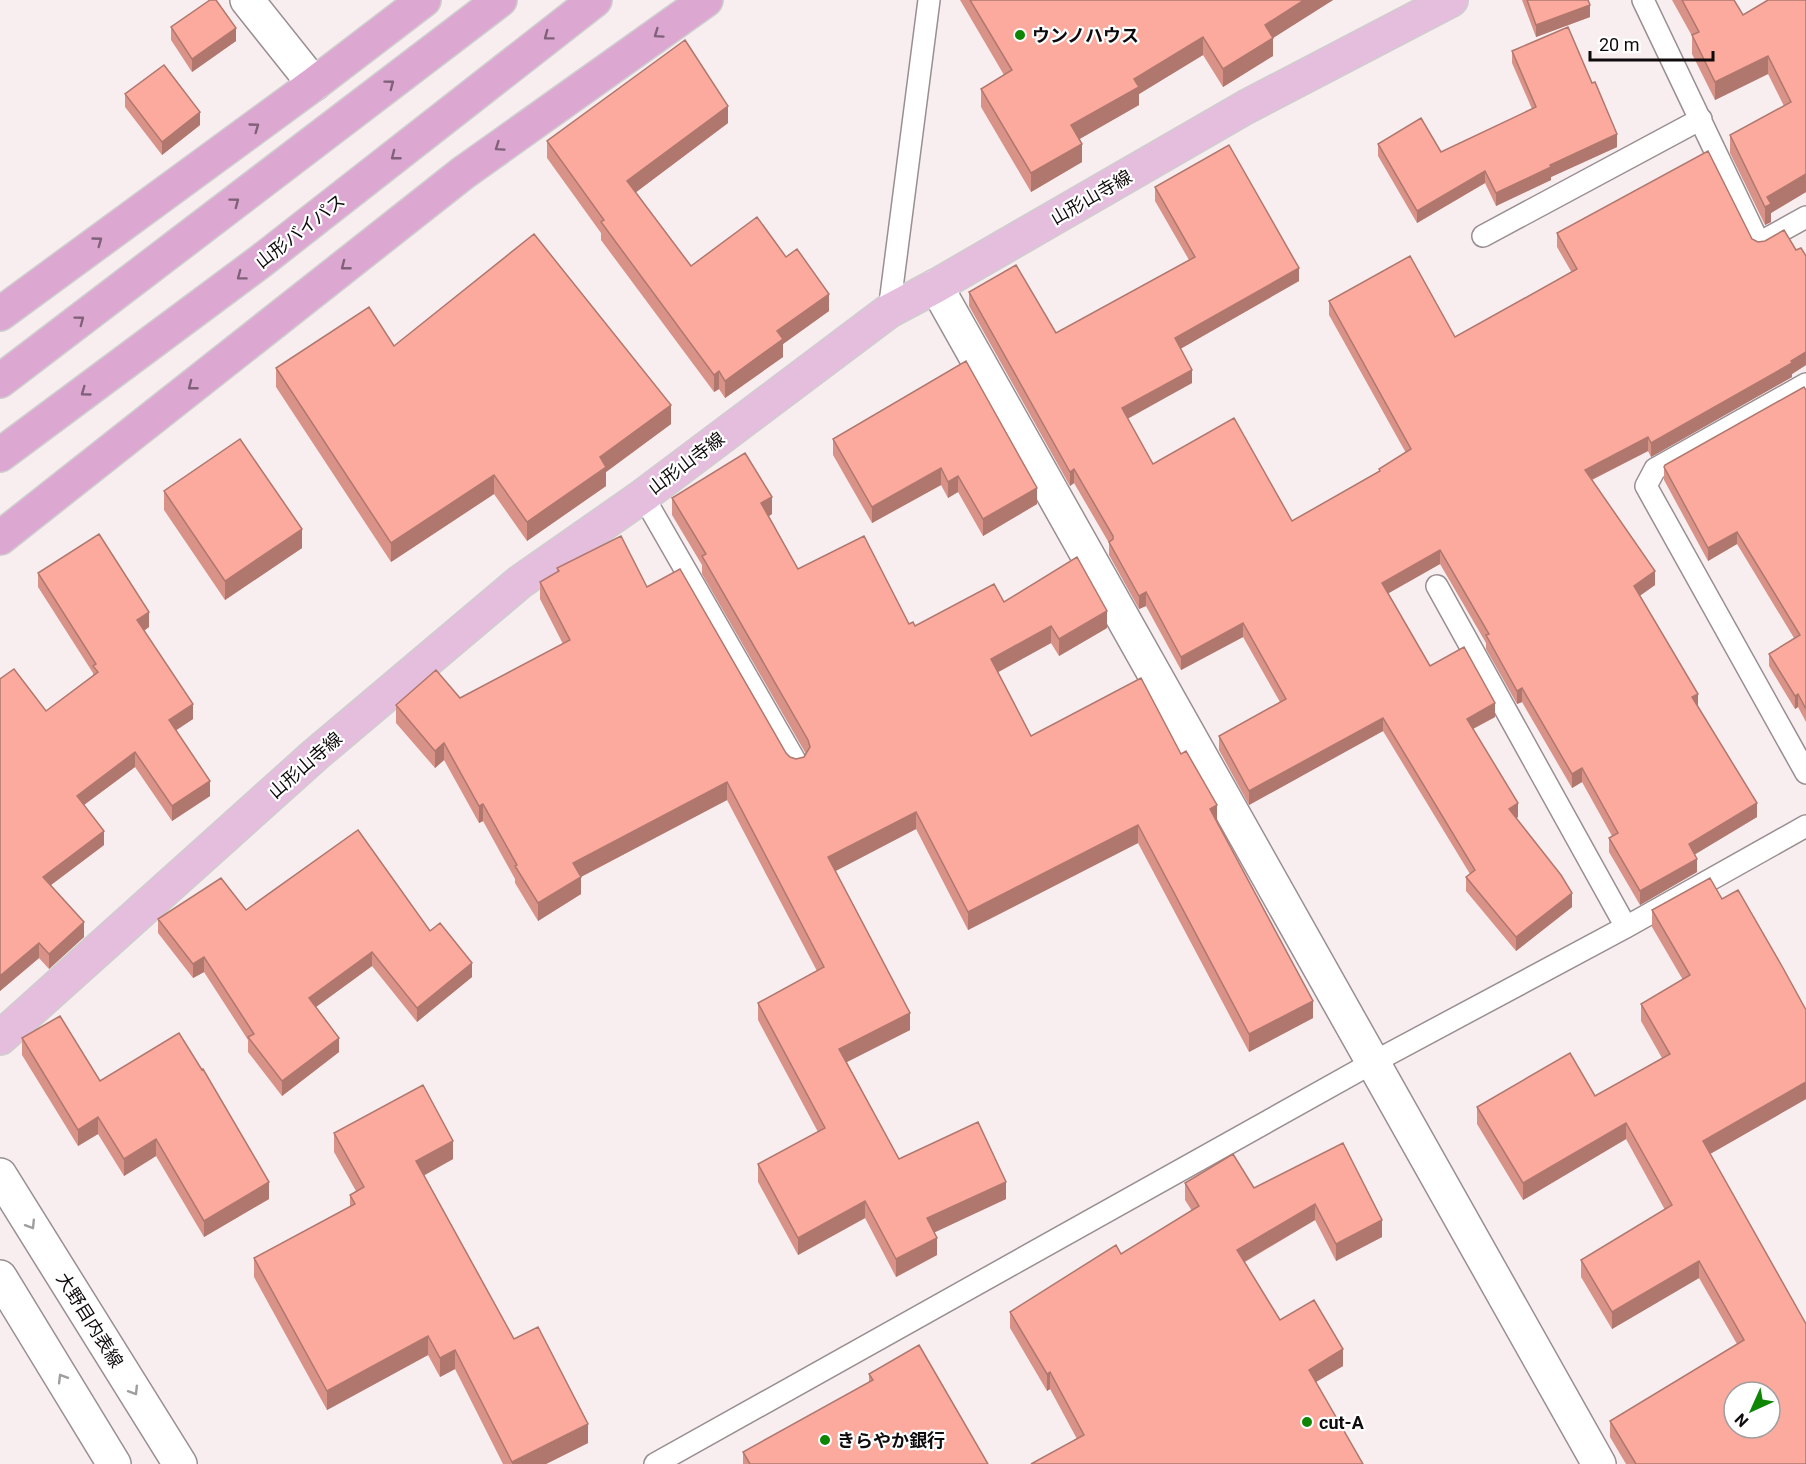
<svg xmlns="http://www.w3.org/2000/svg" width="1806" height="1464" font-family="Roboto,'Noto Sans JP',sans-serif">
<rect width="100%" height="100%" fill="#f8eef0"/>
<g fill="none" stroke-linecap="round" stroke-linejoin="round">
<g stroke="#998f92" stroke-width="24">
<path id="service" d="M1643,0L1759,243L1806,217
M1483,236L1701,119
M889,311L929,0
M1806,384L1655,469L1646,486L1806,773
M643,496L797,764
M1437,586L1626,927
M655,1464L1372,1063L1626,927L1806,826"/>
</g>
<g stroke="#998f92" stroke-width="36">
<path id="minor" d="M247,0L314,84
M936,286L1599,1464"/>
</g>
<g stroke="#998f92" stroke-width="36">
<path id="secondary" d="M0,1175L180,1464
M0,1277L114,1464"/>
</g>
<g stroke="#cfcece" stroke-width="36">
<path id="primary" d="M0,1038L315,755L520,582L643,496L889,311L936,286L1246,107L1451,0"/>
</g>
<g stroke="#cfcece" stroke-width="36">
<path id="trunk" d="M0,314L314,84L424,0
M0,381L500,0
M0,455L261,261L595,0
M0,538L463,173L706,0"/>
</g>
<use href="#service" stroke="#fff" stroke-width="21"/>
<use href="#minor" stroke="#fff" stroke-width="33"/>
<use href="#secondary" stroke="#fff" stroke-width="33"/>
<use href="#primary" stroke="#e5bedd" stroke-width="33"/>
<use href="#trunk" stroke="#dca8d2" stroke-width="33"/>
</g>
<path fill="#d99287" d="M960,0H1333L1273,38V56L1223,87L1203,55L1139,94V105L1079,139L1082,162L1031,192L981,107V89L1004,75Z
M1522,0H1588L1590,17L1536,37Z
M1672,0H1734L1743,15L1806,0V192L1771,213V222L1765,225L1730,153V135L1784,106L1768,74L1715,100L1692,54V36Z
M171,27L236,41L192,72L171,40Z
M1512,51L1617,147L1551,177V180L1496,206L1485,183L1417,223L1378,156V144L1441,152L1532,109L1512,63Z
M125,94L200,125L162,155L125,107Z
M728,123L636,192L691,266L786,257L829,311L783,344V357L725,398L719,389L714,392L601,240V233L547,158V141Z
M1155,187L1299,281L1180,349L1192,383L1127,418L1153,464L1292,521L1379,471V469L1406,453L1329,315V301L1455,337L1572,273L1557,247V233L1752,239L1758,242L1796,250L1806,256V365L1792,374V377L1651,457L1648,451L1592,480L1655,585L1639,596L1757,817L1695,854L1697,872L1640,905L1609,852V838L1612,836L1582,782L1572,788L1522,702L1517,704L1486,649V643L1440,564L1388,593L1430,666L1495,717L1473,729L1518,817L1516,818L1572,907L1516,951L1466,891V877L1470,874L1383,731L1249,805L1219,750V736L1280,702L1243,637L1181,670L1146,606L1139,609L1109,555V543L1074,483L1070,486L969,306V292L1056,333L1189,260L1155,201Z
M394,346L671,424L606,472V486L527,541L494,494L391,562L276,387V368Z
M966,361L1037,504L983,536L958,492L948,498L941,485L872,523L833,455V439Z
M1806,390V722L1798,707L1795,709L1769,666V654L1794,638L1737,544L1708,561L1664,480V467Z
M164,491L302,548L225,600L164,510Z
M672,498L772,514L769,516L798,569L915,626L1004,602L1107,628L1059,656L1051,643L998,672L1031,736L1217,820L1313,1018L1249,1052L1138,843L968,930L916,829L835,871L910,1030L847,1062L899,1159L1006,1199L934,1232L937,1255L896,1277L865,1218L798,1255L758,1182V1164L818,1132L758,1020V1003L817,971L727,800L581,877V894L538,921L515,883V879L483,821L479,823L444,760L435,768L396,723V705L460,698L563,644L540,599V582L557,573V568L647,587L786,753L790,757L796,759L804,757L806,754L702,574V565L672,515Z
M38,573L149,627L144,631L193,719L176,730L210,796L172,821L135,767L84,805L104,845L51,885L84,937L49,969L39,958L0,991V679L46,711L93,676V673L38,587Z
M1722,899L1806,1010V1099L1710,1154L1806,1464H1626L1610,1437V1421L1737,1344L1699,1278L1612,1329L1581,1277V1260L1665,1210L1626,1139L1523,1200L1477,1124V1107L1595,1096L1662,1058L1641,1021V1004L1683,980L1652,927V910Z
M246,910L430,931L472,977L417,1022L372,966L316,1007L339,1052L282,1096L248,1052V1040L204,972L193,978L158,933V919Z
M22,1038L100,1081L269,1199L204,1237L156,1156L124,1176L98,1134L78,1146L22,1055Z
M334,1133L453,1159L424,1175L514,1339L588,1443L546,1464H503L455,1369L440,1377L428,1355L327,1410L254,1277V1258L350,1206V1195L356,1191L334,1152Z
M1343,1143L1382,1237L1336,1261L1315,1220L1245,1262L1280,1320L1343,1366L1316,1382L1077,1439L1050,1389L1047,1391L1010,1328V1312L1121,1254L1192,1211L1185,1200V1183L1254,1188Z
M869,1374L988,1464H743V1452L869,1383Z"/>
<path fill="#b0776e" d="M1304,0H1333L1273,38V56L1223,87V69L1265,25Z
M1590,5V17L1536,37V25Z
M236,28V41L192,72V59Z
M1203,37V55L1139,94V105L1071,144V125L1134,79Z
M1768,56V74L1715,100V82Z
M728,106V123L627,199V181Z
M200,112V125L162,155V142Z
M1617,134V147L1551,177V180L1496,206V193L1550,165Z
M1082,144V162L1031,192V173Z
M1485,171V183L1417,223V211Z
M1806,174V192L1771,213V222L1765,225V207L1767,197Z
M1299,268V281L1175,352V338Z
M829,294V311L783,344V357L725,398V381L777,331Z
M1806,352V365L1792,374V377L1651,457V443Z
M1192,370V383L1122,422V408Z
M719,371V389L714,392V375Z
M671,405V424L606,472V486L527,541V522L600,457Z
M1648,437V451L1585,483V470Z
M941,468V485L872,523V507Z
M1074,469V483L1070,486V472Z
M494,475V494L391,562V543Z
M958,476V492L948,498V482Z
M1037,488V504L983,536V519Z
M772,497V514L761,521V503Z
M302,529V548L225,600V581Z
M1737,532V544L1708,561V548Z
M1440,550V564L1382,597V583Z
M1655,571V585L1634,600V586Z
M1146,592V606L1139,609V596Z
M1107,611V628L1059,656V639Z
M149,612V627L137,635V620Z
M1243,623V637L1181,670V657Z
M1051,626V643L991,676V659Z
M1522,688V702L1517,704V691Z
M1698,694V708L1692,697Z
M1798,694V707L1795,709V696Z
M1495,703V717L1467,732V719Z
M193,704V719L169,735V720Z
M1383,718V731L1249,805V791Z
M444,743V760L435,768V751Z
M135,752V767L77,810V796Z
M1582,768V782L1572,788V774Z
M210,781V796L172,821V806Z
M727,782V800L573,881V863Z
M1518,803V817L1509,823V809Z
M1757,803V817L1689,858V844Z
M483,804V821L479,823V806Z
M1217,805V823L1210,809Z
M916,812V829L828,875V857Z
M1138,825V843L968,930V912Z
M104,831V845L43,891V877Z
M1697,859V872L1640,905V891Z
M581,877V894L538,921V903Z
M1572,893V907L1516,951V937Z
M84,922V937L49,969V954Z
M39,943V958L0,991V976Z
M372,952V966L309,1012V998Z
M204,957V972L193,978V964Z
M472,963V977L417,1022V1008Z
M1313,1001V1018L1249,1052V1034Z
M910,1013V1030L839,1066V1049Z
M339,1038V1052L282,1096V1081Z
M1806,1082V1099L1703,1158V1141Z
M98,1117V1134L78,1146V1130Z
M1626,1123V1139L1523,1200V1183Z
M156,1139V1156L124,1176V1159Z
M453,1141V1159L416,1180V1161Z
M269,1182V1199L204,1237V1221Z
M1006,1182V1199L927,1236V1218Z
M865,1201V1218L798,1255V1238Z
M1315,1204V1220L1237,1266V1250Z
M1382,1220V1237L1336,1261V1244Z
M937,1238V1255L896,1277V1259Z
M1699,1261V1278L1612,1329V1312Z
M428,1336V1355L327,1410V1391Z
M1343,1349V1366L1309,1386V1370Z
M455,1350V1369L440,1377V1358Z
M1050,1372V1389L1047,1391V1374Z
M588,1424V1443L546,1464H512V1462Z"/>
<path fill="#fcaa9d" stroke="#b0776e" stroke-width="1.5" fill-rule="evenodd" d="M210,0H216L236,28L192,59L171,27Z
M970,0H1304L1265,25L1273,38L1223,69L1203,37L1134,79L1139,87L1071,125L1082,144L1031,173L981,89L1012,70Z
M1527,0H1588L1590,5L1536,25Z
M1682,0H1734L1743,15L1768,0H1806V174L1767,197L1771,204L1765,207L1730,135L1791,102L1768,56L1715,82L1692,35L1699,32Z
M1568,27L1592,83L1595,82L1617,134L1550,165L1551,167L1496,193L1485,171L1417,211L1378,144L1421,118L1441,152L1536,107L1512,51Z
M685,40L728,106L627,181L691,266L757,217L786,257L797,249L829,294L777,331L783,339L725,381L719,371L714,375L601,222L604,220L547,141Z
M164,65L200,112L162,142L125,94Z
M1229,145L1299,268L1175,338L1192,370L1122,408L1153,464L1234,418L1292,521L1380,471L1379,469L1411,449L1329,301L1410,256L1455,337L1577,269L1557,233L1708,151L1752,239L1758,242L1765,241L1784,230L1796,250L1801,248L1806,256V352L1791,361L1792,363L1651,443L1648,437L1585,470L1655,571L1634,586L1698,694L1692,697L1757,803L1689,844L1697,859L1640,891L1609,838L1618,833L1582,768L1572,774L1522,688L1517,691L1486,635L1489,634L1440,550L1382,583L1430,666L1464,647L1495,703L1467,719L1518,803L1509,809L1561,875L1572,893L1516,937L1466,877L1475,870L1383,718L1249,791L1219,736L1286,699L1243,623L1181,657L1146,592L1139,596L1109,542L1113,539V536L1074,469L1070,472L969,292L1016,265L1056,333L1195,257L1155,187Z
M534,234L671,405L600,457L606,467L527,522L494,475L391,543L276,368L369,307L394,346Z
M966,361L1037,488L983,519L958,476L948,482L941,468L872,507L833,439Z
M1804,387L1806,390V709L1798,694L1795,696L1769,654L1800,635L1737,532L1708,548L1664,467L1665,465Z
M240,439L302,529L225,581L164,491Z
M745,453L772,497L761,503L798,569L864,536L909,624L913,622L915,626L994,584L1004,602L1077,557L1107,611L1059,639L1051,626L991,659L1031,736L1141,678L1181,754L1186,751L1217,805L1210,809L1313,1001L1249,1034L1138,825L968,912L916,812L828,857L910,1013L839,1049L899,1159L978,1122L1006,1182L927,1218L937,1238L896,1259L865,1201L798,1238L758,1164L825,1128L758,1003L824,967L727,782L573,863L581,877L538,903L515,866L517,865L483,804L479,806L444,743L435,751L396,705L436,670L460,698L570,640L540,582L559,571L557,568L621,536L647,587L680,569L786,753L790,757L796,759L804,757L810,747L808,740L702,556L706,554L672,498Z
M99,534L149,612L137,620L193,704L169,720L210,781L172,806L135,752L77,796L104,831L43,877L84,922L49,954L39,943L0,976V679L14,669L46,711L98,672L93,666L96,664L38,573Z
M358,830L430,931L440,923L472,963L417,1008L372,952L309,998L339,1038L282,1081L248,1037L254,1034L204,957L193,964L158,919L221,878L246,910Z
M1710,878L1722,899L1738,890L1783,968L1806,1010V1082L1703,1141L1806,1324V1464H1636L1610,1421L1744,1340L1699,1261L1612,1312L1581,1260L1672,1205L1626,1123L1523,1183L1477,1107L1570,1053L1595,1096L1670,1054L1641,1004L1690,975L1652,910ZM1734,1392H1770V1428H1734Z
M60,1016L100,1081L179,1033L202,1070L203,1069L269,1182L204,1221L156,1139L124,1159L98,1117L78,1130L22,1038Z
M423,1085L453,1141L416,1161L514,1339L538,1327L588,1424L512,1462L455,1350L440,1358L428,1336L327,1391L254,1258L355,1204L350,1195L364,1187L334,1133Z
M1343,1143L1382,1220L1336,1244L1315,1204L1237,1250L1280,1320L1314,1300L1343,1349L1309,1370L1363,1464H1031L1084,1435L1050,1372L1047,1374L1010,1312L1116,1245L1121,1254L1199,1206L1185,1183L1233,1154L1254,1188Z
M919,1345L988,1464H750L743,1452L873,1380L869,1374Z"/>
<defs><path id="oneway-chevron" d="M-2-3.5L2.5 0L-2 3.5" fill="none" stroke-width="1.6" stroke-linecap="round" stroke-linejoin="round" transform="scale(1.5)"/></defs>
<g stroke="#806179">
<use href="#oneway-chevron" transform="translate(658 34) rotate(145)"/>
<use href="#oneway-chevron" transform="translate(548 36) rotate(143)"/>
<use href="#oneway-chevron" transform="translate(390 84) rotate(-37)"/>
<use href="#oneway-chevron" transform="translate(255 127) rotate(-36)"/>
<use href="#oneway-chevron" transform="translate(499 147) rotate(145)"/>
<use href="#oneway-chevron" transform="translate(395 156) rotate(142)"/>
<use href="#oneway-chevron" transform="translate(235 202) rotate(-37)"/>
<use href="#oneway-chevron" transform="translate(98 241) rotate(-36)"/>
<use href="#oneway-chevron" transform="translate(345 266) rotate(142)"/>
<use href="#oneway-chevron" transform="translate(241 276) rotate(143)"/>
<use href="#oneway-chevron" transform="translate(80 320) rotate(-37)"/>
<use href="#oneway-chevron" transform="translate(192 386) rotate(142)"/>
<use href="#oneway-chevron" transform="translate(85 392) rotate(144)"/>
</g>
<g stroke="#9f9d9e">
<use href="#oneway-chevron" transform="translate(31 1225) rotate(58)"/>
<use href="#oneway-chevron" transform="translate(62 1378) rotate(-121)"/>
<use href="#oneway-chevron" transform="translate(134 1391) rotate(58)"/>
</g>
<g fill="#0e8604" stroke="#fff" stroke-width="2">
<circle cx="1020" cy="35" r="6"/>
<circle cx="1307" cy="1422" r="6"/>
<circle cx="825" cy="1440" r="6"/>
</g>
<g text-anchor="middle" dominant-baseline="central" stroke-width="4.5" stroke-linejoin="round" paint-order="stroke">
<g font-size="18" font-weight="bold" fill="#0f0b0c" stroke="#fff" text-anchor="start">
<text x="1032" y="35">ウンノハウス</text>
<text x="1319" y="1422">cut-A</text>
<text x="837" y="1440">きらやか銀行</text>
</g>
<g font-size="18" fill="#0f0b0c" stroke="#fff">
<text transform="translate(1091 197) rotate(-30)">山形山寺線</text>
<text transform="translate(300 231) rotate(-38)">山形バイパス</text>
<text transform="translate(686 463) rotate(-37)">山形山寺線</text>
<text transform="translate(305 765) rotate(-41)">山形山寺線</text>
<text transform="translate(90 1320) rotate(58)">大野目内表線</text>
</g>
</g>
<g transform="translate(1752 1410) rotate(225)"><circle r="28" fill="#ffffff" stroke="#9f9d9e" stroke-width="1.5"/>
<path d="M0-4.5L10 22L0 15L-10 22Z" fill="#0e8604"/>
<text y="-9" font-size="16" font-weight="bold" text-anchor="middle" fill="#0f0b0c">N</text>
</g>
<path d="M1590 51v9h123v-9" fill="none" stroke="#0f0b0c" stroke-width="3"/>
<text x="1599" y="51" font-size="18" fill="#0f0b0c" stroke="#ffffff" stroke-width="4.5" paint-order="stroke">20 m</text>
</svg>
